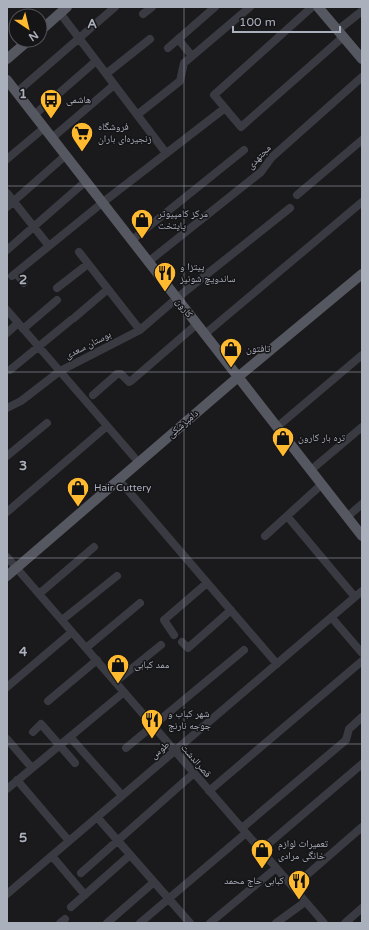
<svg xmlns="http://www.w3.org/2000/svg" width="369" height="930" font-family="'Varela Round','Noto Naskh Arabic',sans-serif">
<rect width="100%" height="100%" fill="#1a1a1c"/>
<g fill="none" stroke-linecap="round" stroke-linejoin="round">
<path stroke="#3a3b42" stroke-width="8" d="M312,7L214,95L241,127L343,37
M60,13L166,153
M143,14L152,7
M338,30L362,11
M178,39L192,56
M168,48L215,7
M106,74L150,39
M17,92L115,7
M34,115L96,61
M137,115L180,81L184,63L250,7
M52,138L114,85
M7,159L44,128
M7,193L49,246
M297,195L362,140
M7,207L66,155
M132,240L244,150
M7,250L86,181
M79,252L140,330
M148,262L261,172L272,157L362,77
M16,273L24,283
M12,276L102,203L225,108
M57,288L88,264
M7,310L134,457
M74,318L108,289
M23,329L57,300
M7,333L18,323
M205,334L362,202
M10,370L71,320
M93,395L117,374H121L129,382L131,381L197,324
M7,408L21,401L60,371L140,330L177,298L290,208
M277,427L362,355
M7,456L47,423
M311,470L362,427
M119,480L277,664
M7,512L107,426
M287,516L355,597
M347,517L362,504
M265,536L322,484
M7,557L324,923
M39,594L94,547
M332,618L362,653
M62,620L117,576
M174,635L164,620L207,583
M182,642L188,648L231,610
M86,648L140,603
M115,682L161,645
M7,687L72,632
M48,701L97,660
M33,732L41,724L75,763
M70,737L119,792
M7,739L32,768
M126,748L244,650
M17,780L69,841
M7,789L124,692
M209,791L362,661
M97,817L190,923
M242,828L346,740L349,729L362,717
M261,850L362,764
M52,856L85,895
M81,873L194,773
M293,887L362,827
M7,894L362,591
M71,907L130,855
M60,923L65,919
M107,923L154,882
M140,923L246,833
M210,923L276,868
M276,923L305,902
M345,923L362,908"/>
<path stroke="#565861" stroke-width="10" d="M318,7L362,59
M40,31L67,7
M7,59L29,40
M7,80L362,536
M7,576L238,377L362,274"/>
</g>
<path fill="none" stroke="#abb0bd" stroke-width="1" stroke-opacity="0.55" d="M184,7V923M7,186H362M7,372H362M7,558H362M7,744H362"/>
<defs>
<g id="bus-pin" transform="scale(1.15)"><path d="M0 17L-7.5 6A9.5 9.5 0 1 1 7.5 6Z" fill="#ffba2f" stroke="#151417"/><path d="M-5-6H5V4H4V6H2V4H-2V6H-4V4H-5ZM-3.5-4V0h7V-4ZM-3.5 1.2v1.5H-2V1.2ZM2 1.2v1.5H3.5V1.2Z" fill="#111"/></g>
<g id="supermarket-pin" transform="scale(1.15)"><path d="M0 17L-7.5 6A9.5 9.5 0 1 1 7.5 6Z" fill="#ffba2f" stroke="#151417"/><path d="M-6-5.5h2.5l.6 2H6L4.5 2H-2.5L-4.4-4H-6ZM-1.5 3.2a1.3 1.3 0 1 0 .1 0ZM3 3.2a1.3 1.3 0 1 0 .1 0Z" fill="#111"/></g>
<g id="shop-pin" transform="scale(1.15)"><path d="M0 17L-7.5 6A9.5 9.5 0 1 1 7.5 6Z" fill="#ffba2f" stroke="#151417"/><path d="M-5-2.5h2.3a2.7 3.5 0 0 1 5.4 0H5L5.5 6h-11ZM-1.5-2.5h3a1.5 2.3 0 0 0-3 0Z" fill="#111"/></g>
<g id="restaurant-pin" transform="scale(1.15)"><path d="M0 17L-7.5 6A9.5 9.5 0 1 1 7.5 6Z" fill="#ffba2f" stroke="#151417"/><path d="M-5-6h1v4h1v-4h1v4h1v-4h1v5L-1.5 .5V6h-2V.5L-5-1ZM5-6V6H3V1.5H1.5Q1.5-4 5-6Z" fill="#111"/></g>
</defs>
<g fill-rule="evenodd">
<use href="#bus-pin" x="51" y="100"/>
<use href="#supermarket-pin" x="82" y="133"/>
<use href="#shop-pin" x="142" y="220"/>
<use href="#restaurant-pin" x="165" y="273"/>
<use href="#shop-pin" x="231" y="349"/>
<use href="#shop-pin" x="283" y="438"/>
<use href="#shop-pin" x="78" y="488"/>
<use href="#shop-pin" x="118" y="665"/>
<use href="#restaurant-pin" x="152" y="720"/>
<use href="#shop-pin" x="262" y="850"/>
<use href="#restaurant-pin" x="299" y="881"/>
</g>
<g text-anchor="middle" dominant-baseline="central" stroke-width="3" stroke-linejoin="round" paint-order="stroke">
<g font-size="10" fill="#abb0bd" stroke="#151417" text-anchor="start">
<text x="66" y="100">هاشمی</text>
<text x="98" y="127">فروشگاه<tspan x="98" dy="12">زنجیره‌ای باران</tspan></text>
<text x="158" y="214">مرکز کامپیوتر<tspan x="158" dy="12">پایتخت</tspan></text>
<text x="180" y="267">پیتزا و<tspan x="180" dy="12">ساندویچ شونیز</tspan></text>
<text x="246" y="349">تافتون</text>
<text x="298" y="438">تره بار کارون</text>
<text x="94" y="488">Hair Cuttery</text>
<text x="134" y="665">ممد کبابی</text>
<text x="168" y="714">شهر کباب و<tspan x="168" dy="12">جوجه نارنج</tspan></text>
<text x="278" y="844">تعمیرات لوازم<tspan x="278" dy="12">خانگی مرادی</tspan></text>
<text x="284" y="881" text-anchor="end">کبابی حاج محمد</text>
</g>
<g font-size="10" fill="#abb0bd" stroke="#151417">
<text transform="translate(259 157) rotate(-46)">مجتهدی</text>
<text transform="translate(184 308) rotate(52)">کارون</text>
<text transform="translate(88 345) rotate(-27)">بوستان سعدی</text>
<text transform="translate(183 424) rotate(-41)">دامپزشکی</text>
<text transform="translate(160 750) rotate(-40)">طوس</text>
<text transform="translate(196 761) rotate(49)">قصرالدشت</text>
</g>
</g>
<g font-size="13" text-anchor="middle" font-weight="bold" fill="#abb0bd" stroke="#151417" stroke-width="3" stroke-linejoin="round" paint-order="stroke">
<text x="92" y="28">A</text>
<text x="23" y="98">1</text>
<text x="23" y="284">2</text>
<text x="23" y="470">3</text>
<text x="23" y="656">4</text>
<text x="23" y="842">5</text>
</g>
<rect width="369" height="930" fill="none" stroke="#abb0bd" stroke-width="16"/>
<g transform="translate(28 28) rotate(145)"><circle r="19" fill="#151417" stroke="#515259"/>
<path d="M0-3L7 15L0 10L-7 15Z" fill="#ffba2f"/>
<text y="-6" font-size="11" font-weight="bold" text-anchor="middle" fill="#abb0bd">N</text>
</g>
<path d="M233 26v6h107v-6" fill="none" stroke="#abb0bd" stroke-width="2"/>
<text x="239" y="26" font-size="12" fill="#abb0bd" stroke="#151417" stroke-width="3" paint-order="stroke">100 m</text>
</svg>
